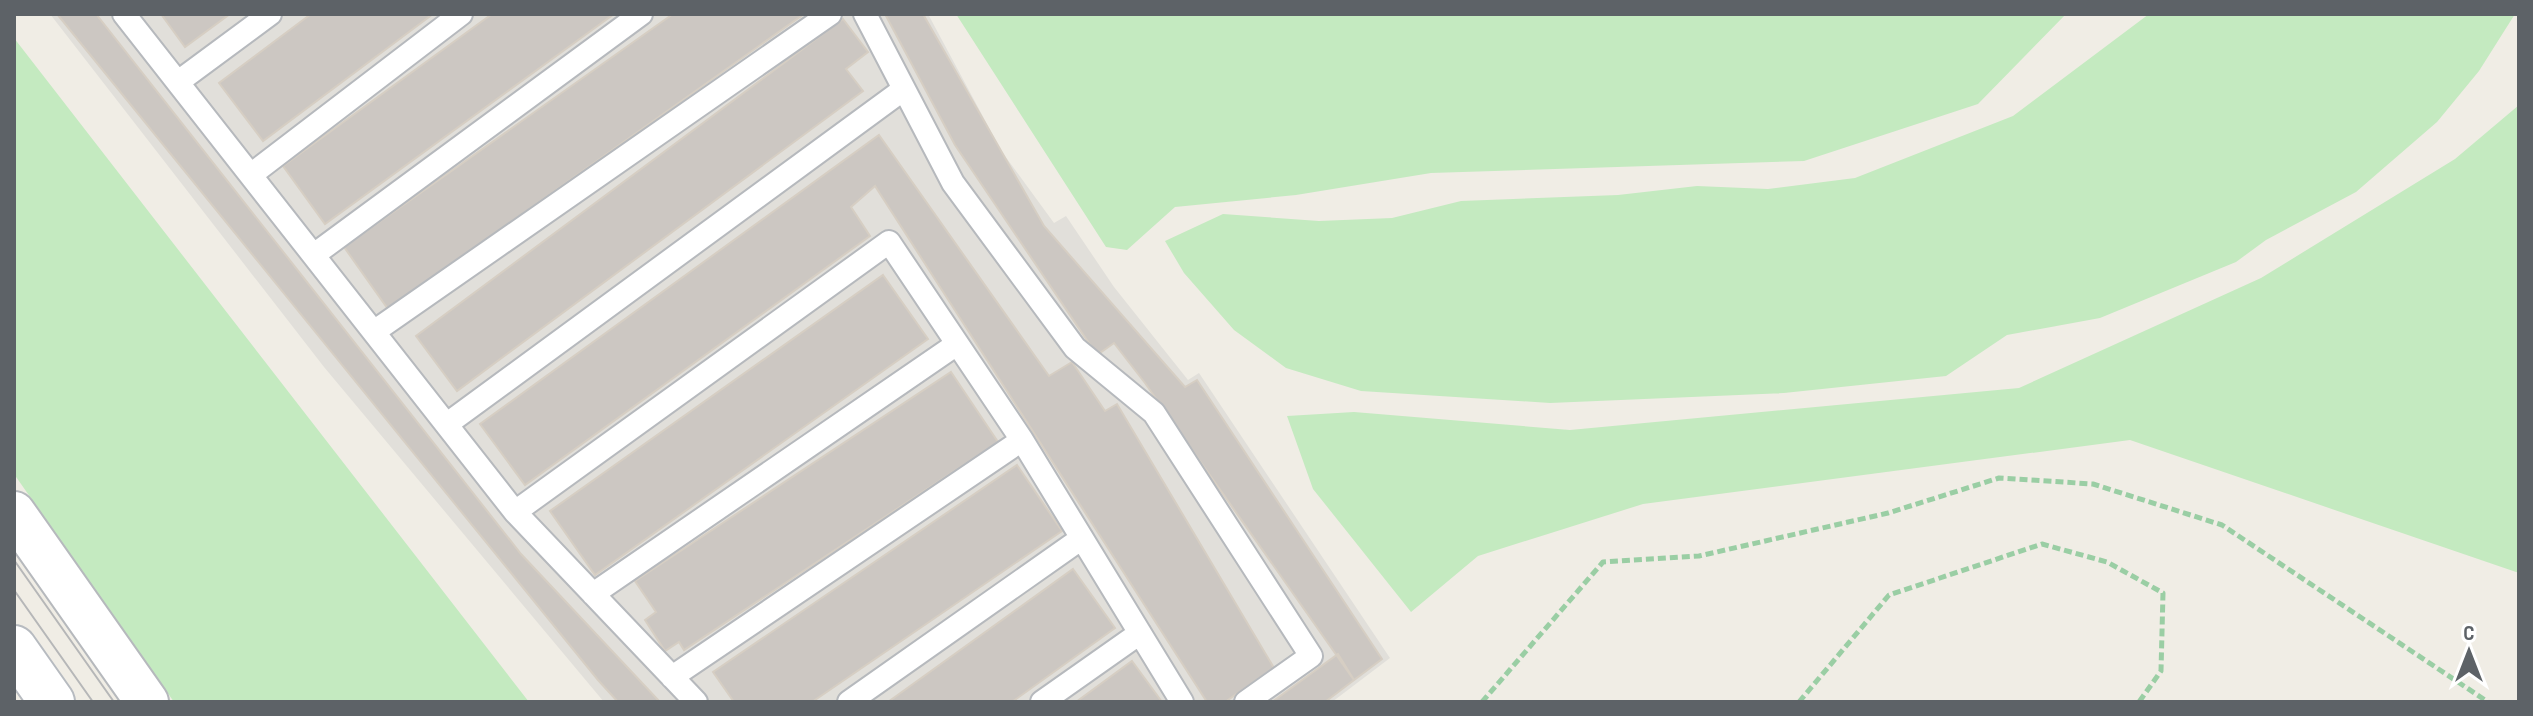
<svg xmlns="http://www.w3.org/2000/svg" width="2533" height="716" font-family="'Sofia Sans Condensed',sans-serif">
<rect width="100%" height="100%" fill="#f0ede5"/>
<path fill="#e1dfda" d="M50,14H928L1002,152L1054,223L1066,216L1114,287L1188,380L1199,373L1390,658L1332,702H604L324,367Z"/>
<path fill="#c4eac0" d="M956,14H2066L1978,104L1804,161L1431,173L1296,195L1175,207L1127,250L1106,247Z
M2149,14H2515L2479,71L2437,122L2356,192L2266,240L2236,262L2100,318L2007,335L1946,376L1784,393L1550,403L1361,391L1286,368L1234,330L1184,273L1165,241L1223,214L1319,221L1392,218L1461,201L1618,195L1697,186L1768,189L1855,178L2013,116Z
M14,38L529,702H174L14,474Z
M2519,105V573L2130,440L1643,504L1478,556L1411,612L1313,489L1287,416L1354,412L1570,430L2019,388L2261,278L2455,159Z"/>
<path fill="#ccc7c2" stroke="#d6cec3" stroke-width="2" d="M57,14H96L521,554L660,702H618L598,680Z
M161,14H230L185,47Z
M311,14H433L263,141L219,83Z
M492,14H614L325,224L283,166Z
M673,14H804L388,309L344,247Z
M885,14H923L1044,226L1185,387L1197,380L1382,659L1354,680L1145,383L1114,343L1097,355L955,145Z
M843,19L868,52L846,69L863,91L457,391L416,336Z
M879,135L1049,376L1072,362L1105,411L1117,404L1274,668L1225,702H1207L875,186L851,207L870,236L525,485L480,424Z
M883,275L928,339L595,575L550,511Z
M951,372L998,442L684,650L679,642L665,651L645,620L656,612L635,581Z
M1017,465L1062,531L812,702H734L713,672Z
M1073,569L1115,628L1012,702H888Z
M1338,654L1354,680L1325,702H1272Z
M1132,661L1162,702H1076Z"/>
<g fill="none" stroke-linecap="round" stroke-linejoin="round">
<g stroke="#b6b9bd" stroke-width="26">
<path id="lane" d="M124,14L515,512L696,702
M865,14L953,183L1075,348L1154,413L1311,656L1246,702
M178,82L270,14
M252,174L461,14
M315,254L641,14
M375,331L830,14
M447,424L904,89
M515,512L889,242L1022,440L1182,702
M593,594L957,344
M672,677L1022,440
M849,702L1082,538
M1042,702L1140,633"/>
</g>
<g stroke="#b6b9bd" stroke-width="46">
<path id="street" d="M14,513L147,702"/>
</g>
<g stroke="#b7bbc0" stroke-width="48">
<path id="secondary" d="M14,648L52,702"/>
</g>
<path stroke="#9acea4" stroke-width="5" stroke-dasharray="8 4" stroke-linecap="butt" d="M1482,702L1603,562L1699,556L1888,513L1999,478L2093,484L2222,525L2488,702
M1799,702L1889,595L2042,544L2107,562L2163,593L2161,671L2139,702"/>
<use href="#lane" stroke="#fff" stroke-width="22"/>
<use href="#street" stroke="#fff" stroke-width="42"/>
<use href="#secondary" stroke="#fff" stroke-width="44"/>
<path stroke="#b6b7b8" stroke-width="2" d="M14,560L114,702
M14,590L93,702"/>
</g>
<rect width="2533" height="716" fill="none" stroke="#5d6267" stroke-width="32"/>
<g transform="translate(2469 652)" stroke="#ffffff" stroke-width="6" paint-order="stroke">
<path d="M0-6L14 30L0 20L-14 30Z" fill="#5d6267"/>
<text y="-12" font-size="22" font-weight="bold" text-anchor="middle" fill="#5d6267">С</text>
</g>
</svg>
